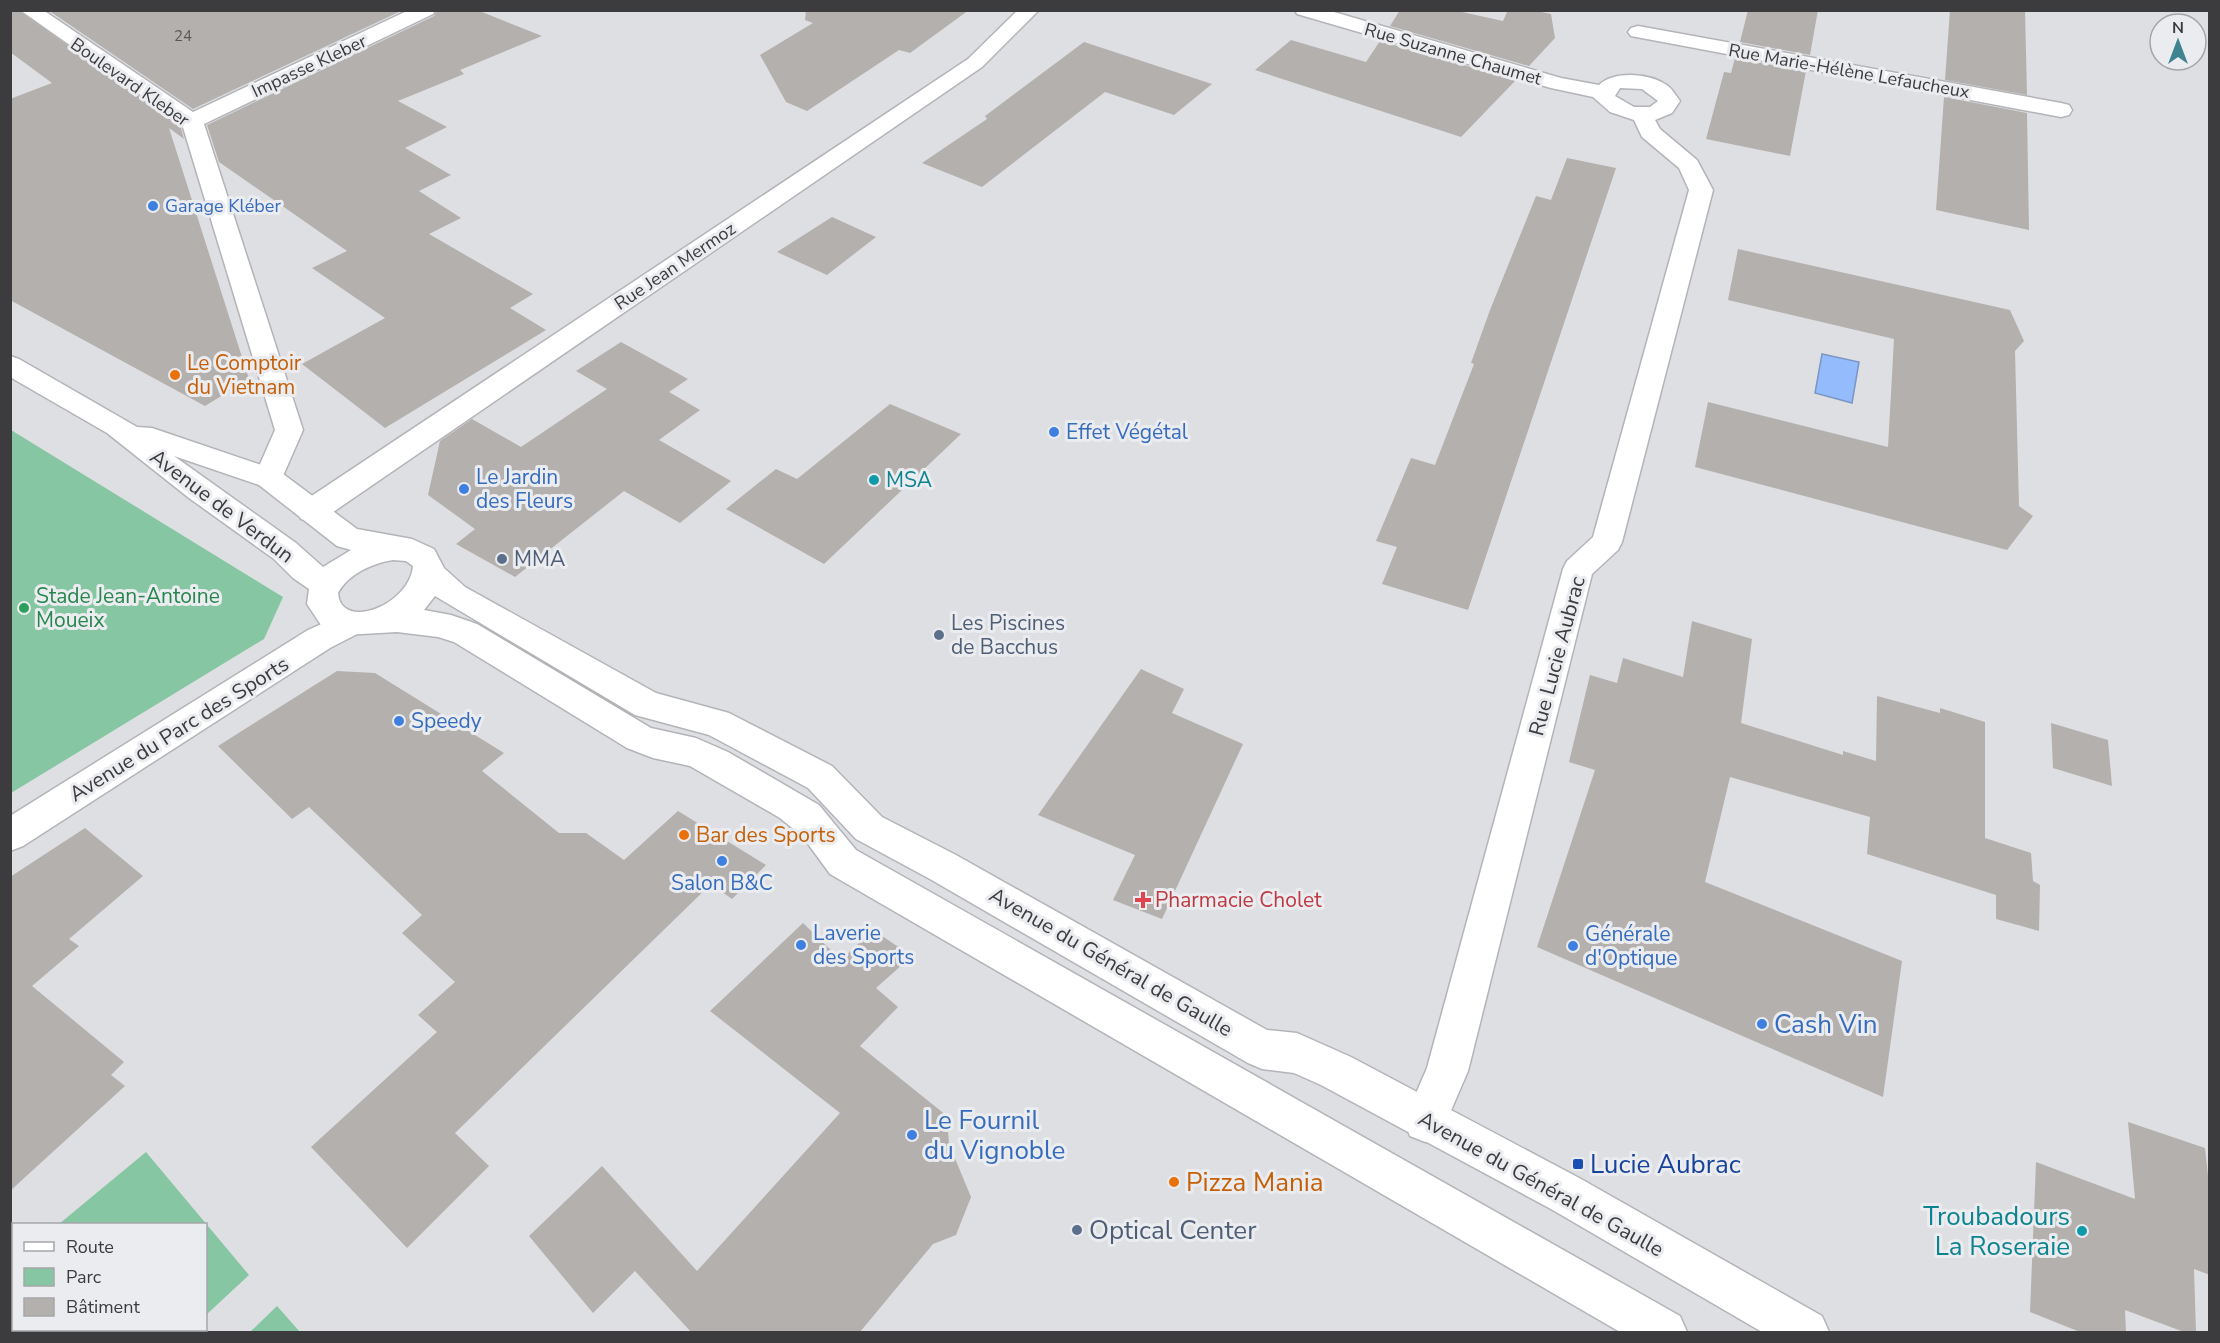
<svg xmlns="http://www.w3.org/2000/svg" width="2220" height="1343" font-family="'Nunito Sans',sans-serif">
<rect width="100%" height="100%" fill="#dedfe3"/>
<path fill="#86c6a2" d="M11,430L283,597L264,639L11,793Z
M146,1152L249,1275L206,1315V1224H59Z
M13,1263L14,1330H190L187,1332H11L10,1266Z
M277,1306L300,1332H250Z"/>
<path fill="#94bcfd" stroke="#7a96c4" stroke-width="1.5" d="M1822,354L1859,362L1852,403L1815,393Z"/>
<path fill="#b4b0ad" d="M10,10H18L180,125L184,139L169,128L249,379L205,406L10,300V99L52,83L10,52Z
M48,10H403L193,109Z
M437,10H477L542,36L460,70L464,74L398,101L447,127L405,148L451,175L419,191L461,218L429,234L533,294L510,308L546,330L385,428L302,364L385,318L312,268L347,251L219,162L207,125L434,16Z
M806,10H969L910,53L899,50L807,111L786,102L760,55L813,23L805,20Z
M1400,10H1453L1503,21L1508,10H1532L1551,14L1555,38L1529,66L1390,26Z
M1748,10H1818L1810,55L1740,42Z
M1950,10H2025L2027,95L1945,80Z
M1291,40L1366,62L1380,41L1516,80L1461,137L1255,70Z
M1084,42L1212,84L1174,115L1105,92L982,187L922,163L987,119L985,116Z
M1735,58L1806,71L1790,156L1706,139L1724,72L1731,73Z
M1944,97L2027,113L2029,230L1936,210Z
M1567,158L1616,168L1468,610L1382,584L1397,547L1376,541L1411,458L1435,465L1474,364L1471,363L1490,310L1536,196L1551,200Z
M832,217L876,237L827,275L777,252Z
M1738,249L2010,310L2024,341L2015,351L2019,506L2033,516L2007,550L1695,467L1708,402L1888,447L1894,339L1728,300Z
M621,342L688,379L669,392L700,410L659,440L731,481L680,523L624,491L515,577L456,544L475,529L428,495L440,441L472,419L521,447L607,389L576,371Z
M890,404L961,434L824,564L726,509L776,469L797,479Z
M1692,621L1752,639L1741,723L1843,755V751L1876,761L1877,696L1940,713V708L1985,722V838L2031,853L2033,881L2040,885L2039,931L1996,919V895L1867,854L1870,817L1730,777L1705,882L1902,961L1883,1097L1537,947L1595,770L1569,762L1590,675L1617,683L1623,658L1683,677Z
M1141,669L1184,689L1172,713L1243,744L1162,919L1113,900L1135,855L1038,815Z
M337,671L375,673L504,753L482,771L559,833H586L624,860L678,811L766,865L732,899L711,884L455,1133L489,1166L407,1248L311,1147L437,1032L418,1015L455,982L402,933L422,915L309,807L292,819L218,746Z
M2051,723L2108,740L2112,786L2053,768Z
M85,828L143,876L69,939L79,946L32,986L124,1062L111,1075L125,1086L10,1191V877Z
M803,923L841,960L873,930L912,956L876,988L898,1007L860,1046L947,1116L949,1144L971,1197L956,1235L933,1244L860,1332H691L635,1271L593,1313L529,1236L602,1166L697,1271L840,1113L710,1011Z
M2128,1122L2205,1148L2210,1194V1275L2194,1269L2196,1332H2184L2125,1310L2126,1332H2080L2030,1312L2036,1162L2135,1199Z"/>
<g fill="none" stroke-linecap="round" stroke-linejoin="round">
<g stroke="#b3b4b8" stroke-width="3">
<path id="minor" d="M20,10H43L193,112L409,10H435L433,14L204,124L303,430L279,485L269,488L259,485L254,478L275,430L182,124Z
M1018,10H1039L982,67L323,519L312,522L301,519L297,511L301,503L968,59Z
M1295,10H1327L1561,78L1599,85C1614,70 1651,73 1668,86C1673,90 1676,96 1680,101L1672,113L1655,120L1660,129L1697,160L1713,190L1622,542L1618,550L1592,574L1468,1071L1440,1136L1425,1142L1410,1136L1404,1121L1427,1068L1563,569L1567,561L1593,537L1689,190L1679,168L1642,137L1634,120L1610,112L1593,97L1551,88L1297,14ZM1620,88L1642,89L1658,101L1650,107H1634L1615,96Z
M1638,26L2061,103L2069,105L2072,110L2069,115L2061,117L1631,36L1628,32L1631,28Z
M348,612L359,615L364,624L359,633L330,648L23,846L10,851V816L308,630Z"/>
</g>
<g stroke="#b3b4b8" stroke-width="3">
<path id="major" d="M10,356L19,359L137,427L152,428L279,471L357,529L412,539L434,549L444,568L465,587L656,693L729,713L832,766L882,817L956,855L1267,1030L1297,1033L1351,1057L1581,1179L1822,1316L1829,1332H1762L1551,1209L1321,1085L1294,1073L1262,1069L1248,1063L930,879L856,839L808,788L709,735L635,715L435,596L424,610L451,615L477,624L651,728L696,738L728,752L819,805L856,850L1680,1316L1687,1332H1620L830,874L803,837L780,818L690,766L653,758L627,748L454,642L438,637L397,632L344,635L321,625L307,604L309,589L293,578L274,559L189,498L107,433L10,377ZM174,456L259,485L337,546L351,550L323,567L296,543ZM393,560L406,561L413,566C410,605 341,632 338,593C348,574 373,563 393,560Z"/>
</g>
<use href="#minor" fill="#fff" fill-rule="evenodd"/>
<use href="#major" fill="#fff" fill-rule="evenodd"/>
</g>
<g fill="#3f7fe0" stroke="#ebecf0" stroke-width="2">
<circle cx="153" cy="206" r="6"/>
<circle cx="1054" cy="432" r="6"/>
<circle cx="464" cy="489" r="6"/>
<circle cx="399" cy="721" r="6"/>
<circle cx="722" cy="861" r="6"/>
<circle cx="801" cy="945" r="6"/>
<circle cx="1573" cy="946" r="6"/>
<circle cx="1762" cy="1024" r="6"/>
<circle cx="912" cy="1135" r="6"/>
</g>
<g fill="#e8710a" stroke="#ebecf0" stroke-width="2">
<circle cx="175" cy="375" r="6"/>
<circle cx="684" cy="835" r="6"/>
<circle cx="1174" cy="1182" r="6"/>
</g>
<g fill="#0f9aa8" stroke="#ebecf0" stroke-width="2">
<circle cx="874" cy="480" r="6"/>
<circle cx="2082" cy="1231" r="6"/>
</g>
<g fill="#5c6f8a" stroke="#ebecf0" stroke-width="2">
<circle cx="502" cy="559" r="6"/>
<circle cx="939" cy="635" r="6"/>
<circle cx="1077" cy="1230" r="6"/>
</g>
<circle fill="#2e9e5b" stroke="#ebecf0" stroke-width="2" cx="24" cy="608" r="6"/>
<path fill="#e0444e" stroke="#ebecf0" stroke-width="2" d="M1140 891h6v6h6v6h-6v6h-6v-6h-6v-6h6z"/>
<rect fill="#1a4fb4" stroke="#ebecf0" stroke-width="2" x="1572" y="1158" width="12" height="12" rx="3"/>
<g text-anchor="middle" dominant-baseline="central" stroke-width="6" stroke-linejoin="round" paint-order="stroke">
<g font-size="15" fill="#5a595a">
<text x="183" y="36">24</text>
</g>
<g font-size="18" fill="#3c3c3e" stroke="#ebecf0">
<text transform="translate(1453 54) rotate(16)">Rue Suzanne Chaumet</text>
<text transform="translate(309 66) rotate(-25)">Impasse Kleber</text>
<text transform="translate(1849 71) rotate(10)">Rue Marie-Hélène Lefaucheux</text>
<text transform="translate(130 82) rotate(35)">Boulevard Kleber</text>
<text transform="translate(675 266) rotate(-34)">Rue Jean Mermoz</text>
</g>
<g font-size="18" fill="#366cbe" stroke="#ebecf0" text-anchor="start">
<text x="165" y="206">Garage Kléber</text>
</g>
<g font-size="21" fill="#c56008" stroke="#ebecf0" text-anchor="start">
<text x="187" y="363">Le Comptoir<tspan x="187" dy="24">du Vietnam</tspan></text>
<text x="696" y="835">Bar des Sports</text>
</g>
<g font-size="21" fill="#366cbe" stroke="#ebecf0" text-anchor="start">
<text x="1066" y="432">Effet Végétal</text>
<text x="476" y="477">Le Jardin<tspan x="476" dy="24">des Fleurs</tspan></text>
<text x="411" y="721">Speedy</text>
<text x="722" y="883" text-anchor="middle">Salon B&amp;C</text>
<text x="813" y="933">Laverie<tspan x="813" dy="24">des Sports</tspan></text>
<text x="1585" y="934">Générale<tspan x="1585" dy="24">d'Optique</tspan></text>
</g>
<g font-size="21" fill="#0d838f" stroke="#ebecf0" text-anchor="start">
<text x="886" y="480">MSA</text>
</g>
<g font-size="21" fill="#3c3c3e" stroke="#ebecf0">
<text transform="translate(222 506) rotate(37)">Avenue de Verdun</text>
<text transform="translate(1557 656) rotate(-75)">Rue Lucie Aubrac</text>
<text transform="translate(179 729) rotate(-32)">Avenue du Parc des Sports</text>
<text transform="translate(1111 962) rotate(30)">Avenue du Général de Gaulle</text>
<text transform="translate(1541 1184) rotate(29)">Avenue du Général de Gaulle</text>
</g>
<g font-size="21" fill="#4e5e75" stroke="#ebecf0" text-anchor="start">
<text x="514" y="559">MMA</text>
<text x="951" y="623">Les Piscines<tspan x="951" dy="24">de Bacchus</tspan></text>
</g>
<g font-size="21" fill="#27864d" stroke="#ebecf0" text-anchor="start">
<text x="36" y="596">Stade Jean-Antoine<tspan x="36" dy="24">Moueix</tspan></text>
</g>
<g font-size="21" fill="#be3a42" stroke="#ebecf0" text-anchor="start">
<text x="1155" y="900">Pharmacie Cholet</text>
</g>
<g font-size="26" fill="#366cbe" stroke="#ebecf0" text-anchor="start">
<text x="1774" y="1024">Cash Vin</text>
<text x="924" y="1120">Le Fournil<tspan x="924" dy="30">du Vignoble</tspan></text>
</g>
<g font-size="26" fill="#164399" stroke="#ebecf0" text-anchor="start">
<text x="1590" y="1164">Lucie Aubrac</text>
</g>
<g font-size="26" fill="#c56008" stroke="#ebecf0" text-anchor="start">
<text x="1186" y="1182">Pizza Mania</text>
</g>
<g font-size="26" fill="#0d838f" stroke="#ebecf0" text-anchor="end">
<text x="2070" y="1216">Troubadours<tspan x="2070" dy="30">La Roseraie</tspan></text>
</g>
<g font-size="26" fill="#4e5e75" stroke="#ebecf0" text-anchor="start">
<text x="1089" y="1230">Optical Center</text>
</g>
</g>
<rect width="2220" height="1343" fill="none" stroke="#3c3c3e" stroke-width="24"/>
<rect x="12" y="1223" width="195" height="108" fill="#ebecf0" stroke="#a5a6a9" stroke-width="1.5"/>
<rect x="24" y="1242" width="30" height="9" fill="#ffffff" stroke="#a5a6a9" stroke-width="1.5"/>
<text x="66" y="1253" font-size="18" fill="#3c3c3e">Route</text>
<rect x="24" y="1268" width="30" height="18" fill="#86c6a2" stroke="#a5a6a9" stroke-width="1.5"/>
<text x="66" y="1283" font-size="18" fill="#3c3c3e">Parc</text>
<rect x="24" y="1298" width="30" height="18" fill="#b4b0ad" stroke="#a5a6a9" stroke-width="1.5"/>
<text x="66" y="1313" font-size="18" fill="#3c3c3e">Bâtiment</text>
<g transform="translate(2178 42)"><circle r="28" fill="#ebecf0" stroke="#a5a6a9" stroke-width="1.5"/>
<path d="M0-4.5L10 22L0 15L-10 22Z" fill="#3e8390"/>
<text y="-9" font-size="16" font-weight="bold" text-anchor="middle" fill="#3c3c3e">N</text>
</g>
</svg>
